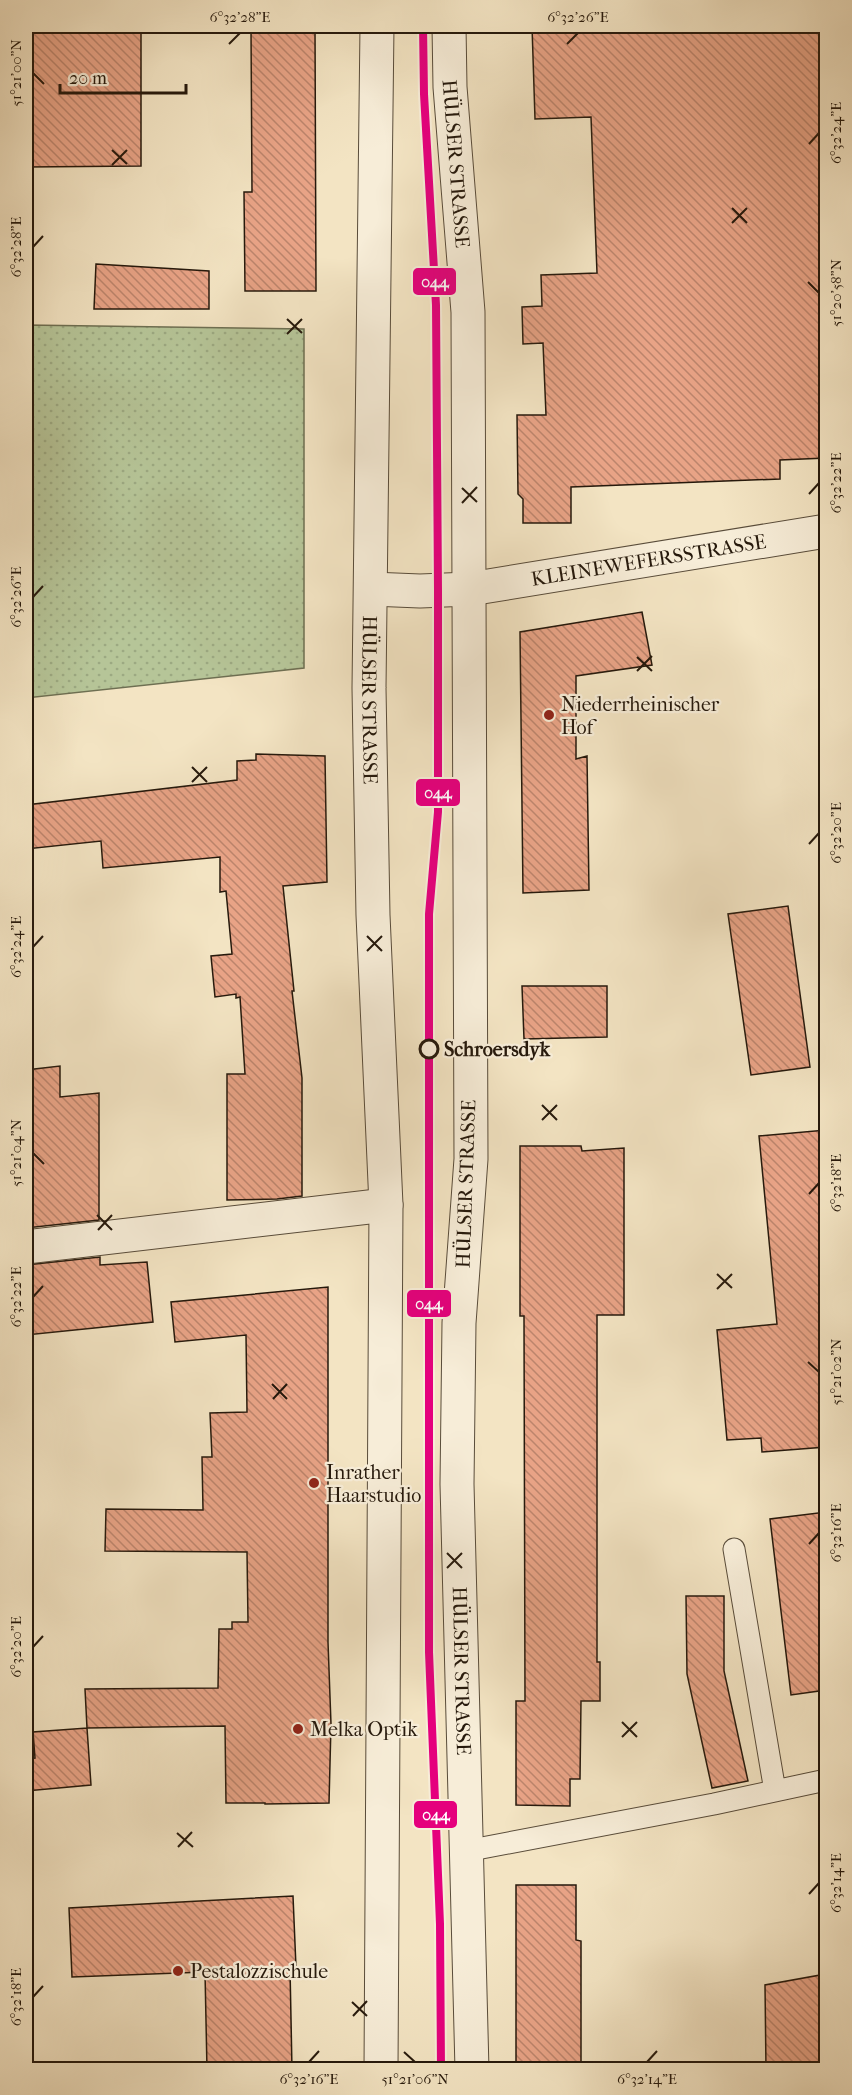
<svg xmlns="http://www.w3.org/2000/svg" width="852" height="2095" font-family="'IM FELL French Canon',serif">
<defs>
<pattern id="grass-dots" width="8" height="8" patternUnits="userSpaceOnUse" patternTransform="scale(1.5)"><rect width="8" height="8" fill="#b6c598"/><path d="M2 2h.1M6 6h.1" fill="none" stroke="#9ca982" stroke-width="1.8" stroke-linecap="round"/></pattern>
<pattern id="building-back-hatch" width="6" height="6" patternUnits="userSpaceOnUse" patternTransform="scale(1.5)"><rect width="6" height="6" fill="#e8a386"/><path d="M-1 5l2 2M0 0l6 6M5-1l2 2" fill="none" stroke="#bc846c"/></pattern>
</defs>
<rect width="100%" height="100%" fill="#f3e4c3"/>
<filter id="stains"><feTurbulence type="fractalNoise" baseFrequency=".00333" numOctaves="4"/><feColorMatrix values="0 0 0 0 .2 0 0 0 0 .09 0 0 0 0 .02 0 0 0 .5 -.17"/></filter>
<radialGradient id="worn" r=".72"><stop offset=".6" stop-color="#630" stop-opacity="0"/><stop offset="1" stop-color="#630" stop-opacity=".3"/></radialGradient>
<path fill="url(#grass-dots)" stroke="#6e6f52" stroke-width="1.5" d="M26,325L304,329V668L26,698Z"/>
<path fill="url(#building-back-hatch)" stroke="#26190c" stroke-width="1.5" d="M26,26H141V166L26,167Z
M256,26H315L316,291H245L244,192H252L251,29H256Z
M532,26H826V458L780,460V479L571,487V523H523V499L518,494L517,415H546L543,343L523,344L522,307L542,306L541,275L597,273L591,117L535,119Z
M96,264L209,271V309H94Z
M642,612L652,665L576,676V759L587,756L589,890L523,893L520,632Z
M256,754L325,756L327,882L283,886L294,991H292L302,1078V1196L277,1199L227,1200V1074H245L240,997L236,998V994L215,997L211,956L232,954L226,891L220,892V857L103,868L101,841L26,849V805L237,780V761L256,760Z
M788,906L810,1067L751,1075L728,914Z
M522,986H607V1037L524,1039Z
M60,1066V1097L99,1093V1220L26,1228V1070Z
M826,1130V1447L762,1452L761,1438L727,1440L717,1330L777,1324L759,1136Z
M520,1146H581L582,1151L624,1148V1315H597V1662H600V1701H581L580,1779H570V1806L516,1805V1701H525L524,1316H520Z
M100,1257V1265L147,1262L153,1322L26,1335V1265Z
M328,1287V1642L331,1724L329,1803L265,1804V1803H226L225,1726L87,1728L85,1689L218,1688L219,1629H232V1622H248L247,1552L105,1551L106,1509L203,1510L202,1457H212L210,1413L247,1412L246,1335L175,1342L171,1302Z
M826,1512V1690L791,1695L770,1519Z
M686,1596H724V1671L748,1781L712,1788L687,1674Z
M87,1728L91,1785L26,1791V1759L35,1758L33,1732Z
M516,1885H576V1940L581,1941V2070H516Z
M293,1896L296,1967L290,1968L292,2070H207L205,1972L72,1977L69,1908Z
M826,1974V2070H766L765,1985Z"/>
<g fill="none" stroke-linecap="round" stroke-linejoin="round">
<g stroke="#594c3a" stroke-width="23">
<path id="service" d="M734,1549L775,1791
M466,1851L714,1804L826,1780"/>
</g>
<g stroke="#594c3a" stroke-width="35">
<g id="minor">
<path id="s1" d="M371,589L420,591L470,589L826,531"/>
<path d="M26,1247L386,1205"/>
</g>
</g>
<g stroke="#594c3a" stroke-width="35">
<g id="tertiary">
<path id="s2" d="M377,26L369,688L373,915L386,1205L381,2070"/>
<path id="s3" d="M449,26L450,87L468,312L471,1159L459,1323L457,1484L472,2070"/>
</g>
</g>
<use href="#service" stroke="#f7edd8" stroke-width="21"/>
<use href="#minor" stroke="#f7edd8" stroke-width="33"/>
<use href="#tertiary" stroke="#f7edd8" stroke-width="33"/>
<g stroke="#f7edd8" stroke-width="12">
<path id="tram-1" d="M423,26L424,94L436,305L438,590V812L429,914V1652L440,1924L441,2070"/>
</g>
<use href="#tram-1" stroke="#e5007d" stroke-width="8"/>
</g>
<path fill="none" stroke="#26190c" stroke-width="2" d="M229,44L240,33M567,44L578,33M33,73L44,84M809,144L819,133M112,150L127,164M112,165L127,150M732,208L747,223M732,223L747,208M33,247L43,236M808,282L819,293M287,319L302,333M287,334L302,319M462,488L477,502M809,494L819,483M462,503L477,487M33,597L43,586M637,657L652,671M637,671L652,656M192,767L207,782M192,782L207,767M809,844L819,833M367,936L382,951M33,947L43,936M367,951L382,936M542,1105L557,1120M542,1120L557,1105M33,1153L44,1164M809,1194L819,1183M97,1215L112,1230M98,1230L112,1215M717,1274L732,1288M717,1289L732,1274M33,1297L43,1286M808,1362L819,1372M272,1384L287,1399M273,1399L287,1384M809,1544L819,1533M447,1553L462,1568M447,1568L462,1553M33,1647L43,1636M622,1722L637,1737M622,1737L637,1722M177,1833L193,1847M178,1847L192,1832M809,1894L819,1883M33,1997L43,1986M352,2002L367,2016M353,2016L367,2001M404,2052L415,2062M309,2062L319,2051M647,2062L657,2051"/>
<g fill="#8f2418" stroke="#f7edd8" stroke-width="2">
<circle cx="549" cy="715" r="6"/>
<circle cx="314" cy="1483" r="6"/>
<circle cx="298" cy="1729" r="6"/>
<circle cx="178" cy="1971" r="6"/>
</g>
<circle fill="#f7edd8" stroke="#26190c" stroke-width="3" cx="429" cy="1049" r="9"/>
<g text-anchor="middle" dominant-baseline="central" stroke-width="4.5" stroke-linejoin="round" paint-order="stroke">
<g font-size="20" fill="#26190c" stroke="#f7edd8">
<text stroke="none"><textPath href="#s3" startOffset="138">HÜLSER STRASSE</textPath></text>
<text stroke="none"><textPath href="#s1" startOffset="280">KLEINEWEFERSSTRASSE</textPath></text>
<text stroke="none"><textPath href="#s2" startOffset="674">HÜLSER STRASSE</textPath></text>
<text transform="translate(466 1184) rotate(-88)">HÜLSER STRASSE</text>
<text stroke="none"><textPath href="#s3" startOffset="1646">HÜLSER STRASSE</textPath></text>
</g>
<g font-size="20" fill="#26190c" stroke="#f7edd8" text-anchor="start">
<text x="561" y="704">Niederrheinischer<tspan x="561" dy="23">Hof</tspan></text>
<text x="326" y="1472">Inrather<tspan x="326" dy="23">Haarstudio</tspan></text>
<text x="310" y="1729">Melka Optik</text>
<text x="190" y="1971">Pestalozzischule</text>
</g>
<g font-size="20" font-weight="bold" fill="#26190c" stroke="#f7edd8" text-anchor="start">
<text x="444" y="1049">Schroersdyk</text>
</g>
</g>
<g stroke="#f7edd8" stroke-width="2">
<rect x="412" y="267" width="45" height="29" rx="6" fill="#e5007d"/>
<rect x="415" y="778" width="46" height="29" rx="6" fill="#e5007d"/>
<rect x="406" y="1289" width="46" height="29" rx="6" fill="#e5007d"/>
<rect x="413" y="1800" width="45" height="29" rx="6" fill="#e5007d"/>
</g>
<g font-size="16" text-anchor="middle" font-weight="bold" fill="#fff">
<text x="435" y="287">044</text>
<text x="438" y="798">044</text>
<text x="429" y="1309">044</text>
<text x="436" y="1820">044</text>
</g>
<rect width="852" height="2095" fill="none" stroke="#f3e4c3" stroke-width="66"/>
<path d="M60 84v9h126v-9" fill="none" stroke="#26190c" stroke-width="3"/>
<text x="69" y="84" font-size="18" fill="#26190c" stroke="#f7edd8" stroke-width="4.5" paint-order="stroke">20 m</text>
<rect x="33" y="33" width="786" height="2029" fill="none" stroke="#26190c" stroke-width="2"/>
<g font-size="15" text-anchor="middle" fill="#26190c">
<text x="240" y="22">6°32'28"E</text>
<text x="578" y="22">6°32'26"E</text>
<text transform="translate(16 73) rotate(-90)" y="5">51°21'00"N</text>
<text transform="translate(836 133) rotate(-90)" y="5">6°32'24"E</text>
<text transform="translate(16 247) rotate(-90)" y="5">6°32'28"E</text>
<text transform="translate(836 293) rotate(-90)" y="5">51°20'58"N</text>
<text transform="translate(836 483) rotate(-90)" y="5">6°32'22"E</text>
<text transform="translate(16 597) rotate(-90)" y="5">6°32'26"E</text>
<text transform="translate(836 833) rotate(-90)" y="5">6°32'20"E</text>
<text transform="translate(16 947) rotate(-90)" y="5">6°32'24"E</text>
<text transform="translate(16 1153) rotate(-90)" y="5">51°21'04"N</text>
<text transform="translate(836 1183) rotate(-90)" y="5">6°32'18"E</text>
<text transform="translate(16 1297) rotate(-90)" y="5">6°32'22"E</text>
<text transform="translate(836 1372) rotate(-90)" y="5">51°21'02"N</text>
<text transform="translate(836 1533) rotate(-90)" y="5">6°32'16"E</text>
<text transform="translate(16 1647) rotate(-90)" y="5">6°32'20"E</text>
<text transform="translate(836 1883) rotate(-90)" y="5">6°32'14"E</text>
<text transform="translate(16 1997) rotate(-90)" y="5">6°32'18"E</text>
<text x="309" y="2084">6°32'16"E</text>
<text x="415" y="2084">51°21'06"N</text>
<text x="647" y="2084">6°32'14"E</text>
</g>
<rect width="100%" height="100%" filter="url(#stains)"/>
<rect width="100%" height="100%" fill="url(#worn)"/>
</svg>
